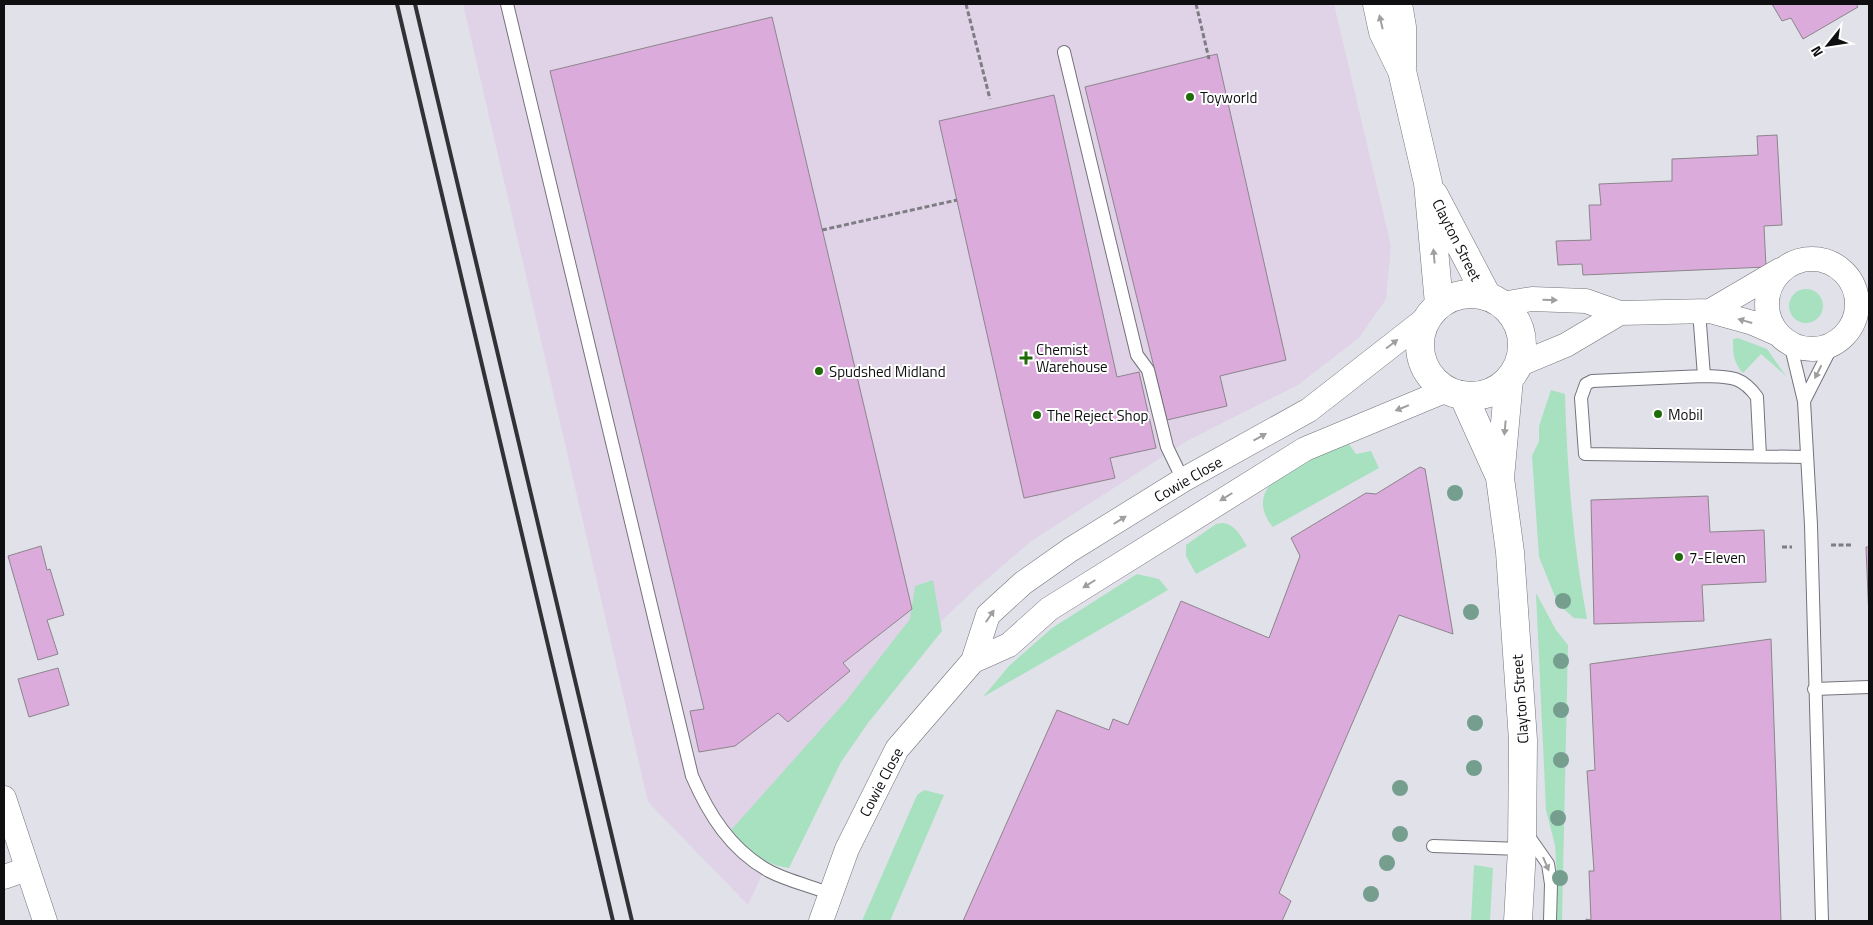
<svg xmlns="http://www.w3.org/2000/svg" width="1873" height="925" font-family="'Titillium Web',sans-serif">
<rect width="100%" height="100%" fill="#e1e1ea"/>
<path fill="#e0d3e7" d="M463,4H1334L1391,246L1386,299L1359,338L1298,385L1187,441L1033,540L975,589L909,652L780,836L748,905L648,802Z"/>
<path fill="#a8e1c0" d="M1789 306a17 17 0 1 1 34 0a17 17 0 1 1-34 0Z
M1738,338L1767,349L1786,376L1761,354L1743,373C1733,362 1733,353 1733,339Z
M1551,390L1565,394C1567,470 1573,544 1587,619L1574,618L1558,604L1539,557L1532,456L1539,441V426Z
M1348,443L1356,454L1371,451L1379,468L1273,527C1235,482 1314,453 1348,443Z
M1223,523C1236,525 1240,535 1247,546L1196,574L1186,556V545L1216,524Z
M1137,574L1159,579L1168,590L983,697L1009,666L1052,628Z
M933,580L942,631L868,723L841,762L789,868C766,866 745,849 731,830L846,701L910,619L915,586Z
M1536,593L1556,630L1568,645L1562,921H1555L1557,878L1555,845L1546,810Z
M924,790L944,795L890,921H862L917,795Z
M1474,865L1493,868L1490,921H1471Z"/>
<path fill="#dbabdb" stroke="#8c858b" d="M1772,4H1856L1858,7L1803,39L1791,18L1782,21Z
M772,17L912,609L843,663L850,671L788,722L778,713L735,746L699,752L690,711L704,709L550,71Z
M1217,54L1286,360L1220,376L1227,406L1167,420L1085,87Z
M1054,95L1117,377L1139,372L1156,448L1110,458L1115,478L1024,498L939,121Z
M1777,135L1782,225L1764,226L1766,267L1583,275L1582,264L1558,265L1556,241L1591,240L1589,205H1601L1599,184L1672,181V159L1758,155L1757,136Z
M1420,467L1425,469L1453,634L1399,615L1279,893L1291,901L1282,921H963L1057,710L1109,730L1113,719L1128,725L1181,601L1269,638L1300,556L1291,538L1366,493L1376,494Z
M1708,496L1710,532L1764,530L1766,582L1702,585L1704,621L1594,624L1591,500Z
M41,546L47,570L50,569L64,615L47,620L58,654L38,660L8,556Z
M1866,547H1869V619Z
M1771,639L1781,921H1586V919L1591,920L1589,871H1594L1587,771L1595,770L1590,664Z
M58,668L69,705L29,717L18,679Z"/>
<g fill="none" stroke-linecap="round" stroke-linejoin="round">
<g stroke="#73737b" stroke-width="14">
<path id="lane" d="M507,4L692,776C709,815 731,850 769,871C788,881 811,886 831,894
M1064,52L1137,355L1148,370L1167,447L1183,480
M1699,311L1704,376L1592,381L1586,384L1581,398L1585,454L1806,457
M1790,343L1804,401L1811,525L1822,921
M1704,376C1729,377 1741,375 1757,397L1760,456
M1804,401L1833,344
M1814,689L1869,687
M1527,834L1548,864L1551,884L1550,921
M1433,846L1522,849"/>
</g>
<g stroke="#73737b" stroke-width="25">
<path id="street" d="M1767 304a45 45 0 1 1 90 0a45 45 0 1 1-90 0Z
M1502,304L1532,299L1586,301L1620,313L1710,311L1753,323L1778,334
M1710,311L1780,270
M1518,365L1566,345L1620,313
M973,661L1009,645L1049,609L1305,449L1447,390
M4,798L45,921
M4,877L27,869
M821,921L847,849L897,749L973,661L988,615L1023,583L1070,550L1183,480L1309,410L1428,317"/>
</g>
<g stroke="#73737b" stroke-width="29">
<path id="secondary" d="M1377,4L1383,32L1402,71L1428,183L1439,304
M1398,4L1402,27V67
M1434,195L1487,296
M1420 345a51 51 0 1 1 102 0a51 51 0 1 1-102 0Z
M1509,379L1500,478L1510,552L1523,740L1522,849L1518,921
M1463,395L1500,477"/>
</g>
<path stroke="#7d7d83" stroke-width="3" stroke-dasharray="5 2.5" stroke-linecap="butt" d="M966,4L990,99
M1196,4L1209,59
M822,230L957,200
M1831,545H1852
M1782,547H1792"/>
<use href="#lane" stroke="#fff" stroke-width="12"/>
<use href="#street" stroke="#fff" stroke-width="24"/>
<use href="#secondary" stroke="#fff" stroke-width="28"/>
<path stroke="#323236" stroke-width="4" d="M397,4L613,921
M415,4L632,921"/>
</g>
<g fill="#759e8f">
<circle cx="1455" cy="493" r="8"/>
<circle cx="1563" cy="601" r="8"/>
<circle cx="1471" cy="612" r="8"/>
<circle cx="1561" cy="661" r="8"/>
<circle cx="1561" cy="710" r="8"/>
<circle cx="1475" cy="723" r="8"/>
<circle cx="1561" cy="760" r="8"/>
<circle cx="1474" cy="768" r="8"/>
<circle cx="1400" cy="788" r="8"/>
<circle cx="1558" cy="818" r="8"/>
<circle cx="1400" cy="834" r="8"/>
<circle cx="1387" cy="863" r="8"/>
<circle cx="1560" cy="878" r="8"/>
<circle cx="1371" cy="894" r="8"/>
</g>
<defs><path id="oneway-solid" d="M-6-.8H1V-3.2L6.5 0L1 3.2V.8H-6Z" transform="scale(1.25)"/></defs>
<g fill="#9f9fa0">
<use href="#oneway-solid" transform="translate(1381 22) rotate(-103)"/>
<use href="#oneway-solid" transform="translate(1434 256) rotate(-95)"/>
<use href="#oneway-solid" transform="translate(1550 300) rotate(2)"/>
<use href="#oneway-solid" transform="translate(1745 321) rotate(-164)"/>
<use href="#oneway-solid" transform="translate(1392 344) rotate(-37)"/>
<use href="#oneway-solid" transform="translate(1818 372) rotate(117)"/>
<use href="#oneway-solid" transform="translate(1402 408) rotate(158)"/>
<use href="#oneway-solid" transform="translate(1505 428) rotate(95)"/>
<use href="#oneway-solid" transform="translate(1260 437) rotate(-29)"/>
<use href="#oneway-solid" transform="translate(1226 497) rotate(148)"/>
<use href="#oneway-solid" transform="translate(1120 520) rotate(-32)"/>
<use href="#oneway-solid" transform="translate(1089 584) rotate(148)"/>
<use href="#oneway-solid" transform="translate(990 616) rotate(-56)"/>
<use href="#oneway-solid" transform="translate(1546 864) rotate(67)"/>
</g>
<g fill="#1f6b0a" stroke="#fff" stroke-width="2">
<circle cx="1190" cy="97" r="5"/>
<path d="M1023.5 350.5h5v5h5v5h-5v5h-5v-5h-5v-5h5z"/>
<circle cx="819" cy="371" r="5"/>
<circle cx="1658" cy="414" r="5"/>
<circle cx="1037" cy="415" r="5"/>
<circle cx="1679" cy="557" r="5"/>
</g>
<g text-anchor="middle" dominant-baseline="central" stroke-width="4" stroke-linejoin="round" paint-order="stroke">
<g font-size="15" fill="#0f0f12" stroke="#fff" text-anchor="start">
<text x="1200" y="97">Toyworld</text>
<text x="1036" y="349">Chemist<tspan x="1036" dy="17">Warehouse</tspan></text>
<text x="829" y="371">Spudshed Midland</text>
<text x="1668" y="414">Mobil</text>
<text x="1047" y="415">The Reject Shop</text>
<text x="1689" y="557">7-Eleven</text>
</g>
<g font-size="15" fill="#0f0f12" stroke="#fff">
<text transform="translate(1457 240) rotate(63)">Clayton Street</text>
<text transform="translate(1188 479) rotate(-30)">Cowie Close</text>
<text transform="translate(1520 699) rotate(-94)">Clayton Street</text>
<text transform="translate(881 782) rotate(-62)">Cowie Close</text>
</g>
</g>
<rect width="1873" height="925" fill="none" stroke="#0f0f12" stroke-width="10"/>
<g transform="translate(1828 45) rotate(240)" stroke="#ffffff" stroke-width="4" paint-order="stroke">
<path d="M0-4L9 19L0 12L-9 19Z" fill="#0f0f12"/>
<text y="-8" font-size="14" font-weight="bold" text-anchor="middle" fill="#0f0f12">N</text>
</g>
</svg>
